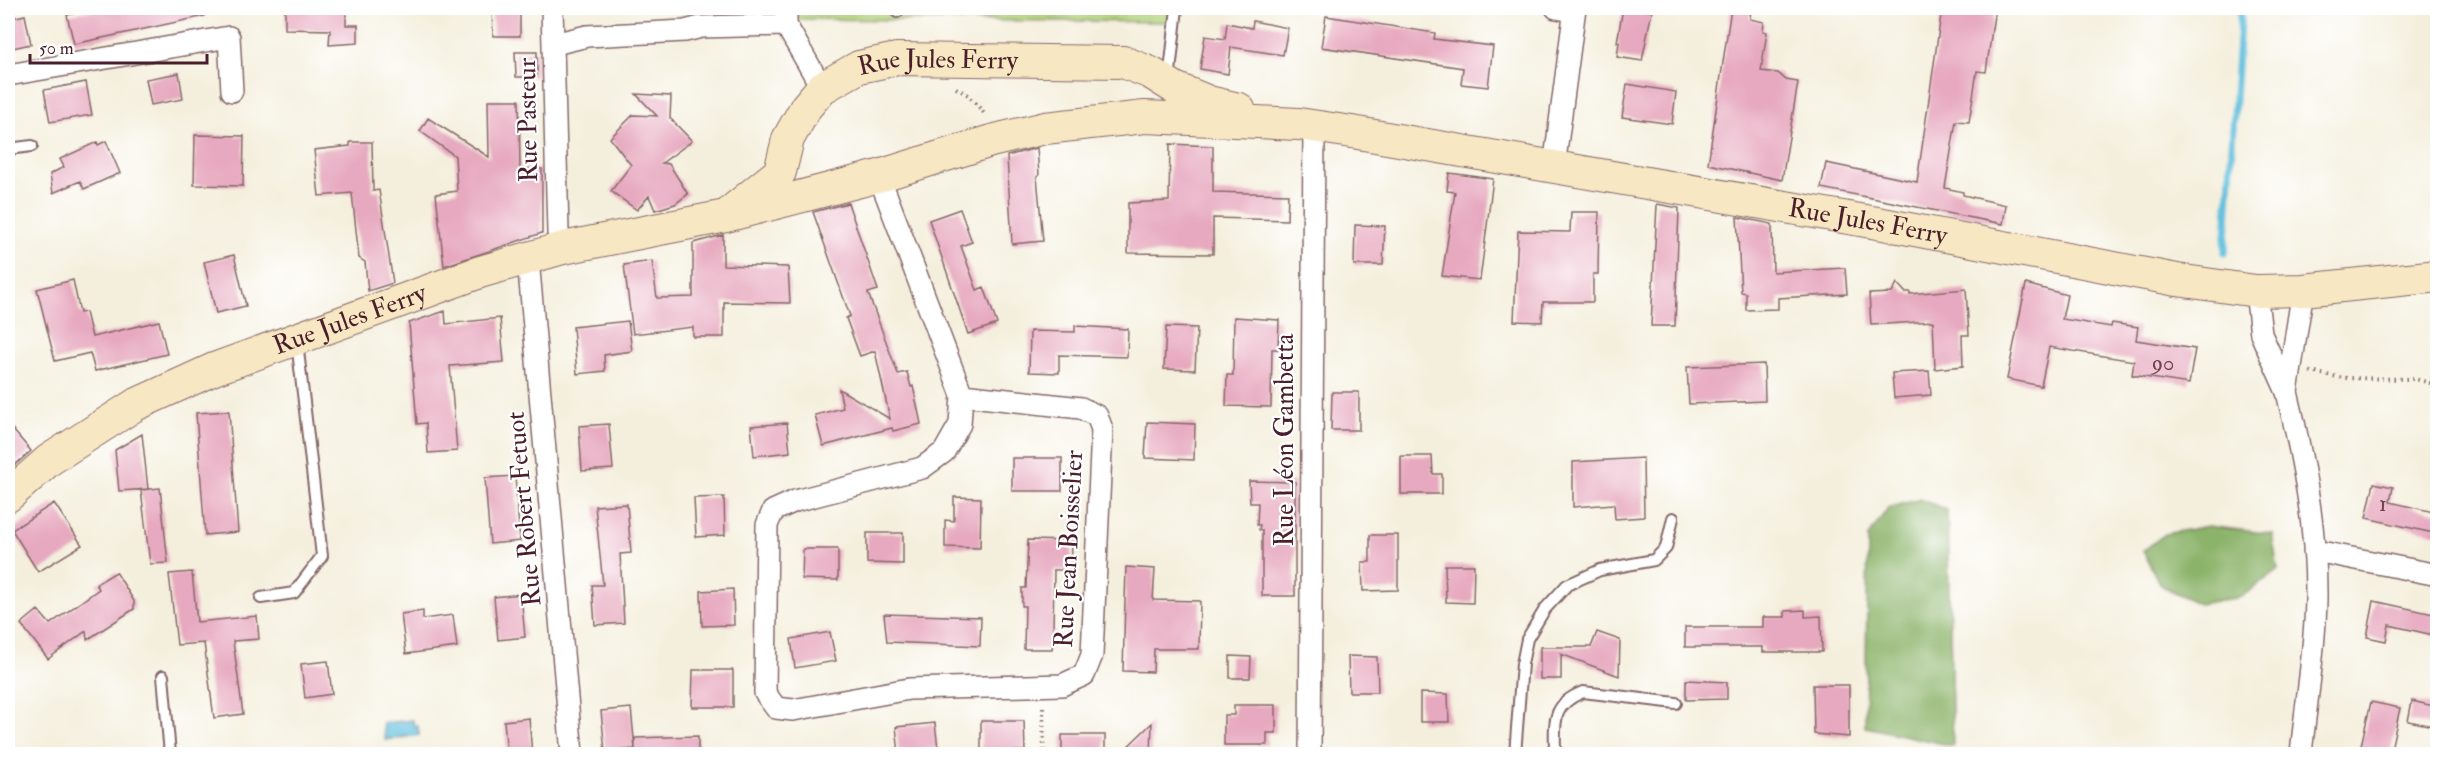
<svg xmlns="http://www.w3.org/2000/svg" width="2445" height="762" font-family="'IM FELL Double Pica',serif">
<rect width="100%" height="100%" fill="#fff"/>
<filter id="ink" filterUnits="userSpaceOnUse"><feTurbulence type="fractalNoise" baseFrequency=".0167" numOctaves="2"/><feDisplacementMap in="SourceGraphic" scale="12" xChannelSelector="R" yChannelSelector="G"/><feConvolveMatrix kernelMatrix="1 2 1 2 8 2 1 2 1" color-interpolation-filters="sRGB"/></filter>
<filter id="wash" filterUnits="userSpaceOnUse"><feTurbulence type="fractalNoise" baseFrequency=".008" numOctaves="4" result="noise"/><feDisplacementMap in="SourceGraphic" scale="24" xChannelSelector="R" yChannelSelector="G"/><feGaussianBlur stdDeviation="1.35" result="paint"/><feColorMatrix in="noise" values="0 0 0 0 0 0 0 0 0 0 0 0 0 0 0 0 0 1.4 0 .05"/><feComposite in="paint" operator="in"/></filter>
<g filter="url(#wash)">
<rect width="100%" height="100%" fill="#f4efdd"/>
<path fill="#afd179" stroke="#7c7852" stroke-width="1.5" d="M795,8H1175L1174,22L795,19Z"/>
<path fill="#8bb369" stroke="#6a694a" stroke-width="1.5" d="M1920,499L1947,510L1953,746L1865,727L1868,537L1888,508Z
M2208,526L2272,534L2278,570L2241,597L2199,604L2160,585L2143,551L2165,534Z"/>
<path fill="#5fbfdd" stroke="#546f84" stroke-width="1.5" d="M413,720L414,726H418L419,735L385,740L383,723Z"/>
<g fill="none" stroke-linecap="round" stroke-linejoin="round">
<path stroke="#5fbfdd" stroke-width="7" d="M2225,253L2241,8"/>
</g>
<g id="blocks">
<path fill="#e7a9bf" d="M101,8H204L205,16L74,44L67,15Z
M285,8H346V25H358V43L329,45L330,30L285,29Z
M492,8H520V36H493Z
M1623,8L1652,11L1642,61L1617,57L1619,42H1617Z
M1731,8H1751L1750,19L1764,22L1763,31L1767,32L1761,71L1778,73L1786,80L1798,82L1782,180L1708,164Z
M1942,8H1995L1986,72L1977,71L1969,122L1956,121L1945,188L1963,192V195L2006,205L2003,224L1821,188L1826,163L1917,182Z
M25,15L31,44L8,49V19Z
M1326,16L1435,33L1434,39L1493,46L1488,87L1461,84L1463,68L1321,47Z
M1253,21L1288,28L1283,55L1231,47L1228,74L1200,69L1205,36L1225,39L1227,23L1252,28Z
M515,52H537V77H516Z
M179,73L183,99L151,105L146,79Z
M86,82L92,115L50,122L44,90Z
M1627,84L1676,92L1672,124L1622,117Z
M636,94L671,96L670,118L692,141L662,163L669,164L688,194L675,204L655,210L649,196L637,210L611,191L631,165L610,138L633,115L657,116Z
M488,100H519L520,169H542V233L444,266L436,194L457,191L455,156L420,131L428,118L489,157Z
M195,135L244,136L243,186L194,185Z
M106,141L120,173L84,189L80,181L53,193L50,174L64,167L60,159L97,142L98,145Z
M350,142H372L373,191L379,190L393,283L368,291L365,262L359,258L352,193L319,196L314,150L350,146Z
M1170,144L1213,146V192L1288,194L1287,220L1213,218V254L1128,253V203L1169,201Z
M1037,148L1039,175L1037,177L1043,241L1012,244L1007,156Z
M1449,173L1493,179L1480,280L1442,276L1455,192L1447,191Z
M848,203L878,290L868,293L898,374L907,372L911,387L913,386L921,424L893,431L892,428L823,446L815,415L843,408L839,389L890,419L875,351L860,356L846,318L850,316L813,212Z
M1657,204L1679,208L1675,326H1651Z
M960,209L972,242L961,246L977,290L984,287L997,324L968,334L929,220Z
M1571,212H1599L1598,274H1593V302H1543L1542,322L1514,321L1518,231L1570,232Z
M1737,217L1772,224L1773,272L1845,268L1847,294L1778,298V309L1746,310V293L1741,292Z
M1355,225L1385,226L1383,265H1354Z
M723,235V265L788,267L790,303L724,302V337H693V327L633,334L624,265L652,261L657,298L693,297V243Z
M234,255L246,306L216,313L204,262Z
M73,280L80,313L86,312L92,337L159,321L167,354L95,371L90,353L55,361L37,289Z
M1897,283L1905,292H1910V294L1966,289L1969,335H1962L1963,366L1935,369L1933,321L1871,325L1869,294L1892,293Z
M2026,284L2067,295L2062,319L2111,327L2112,323L2138,327L2136,340L2195,349L2189,384L2132,375L2134,361L2049,347L2041,386L2007,379Z
M445,311L446,324L500,318L504,362L450,366L457,451L428,453L426,423L417,424L409,323Z
M1234,317L1279,320L1278,349H1272L1271,407L1226,406L1227,375H1233Z
M628,321L632,351L604,355L605,371L577,374L573,327Z
M1075,326L1128,329L1127,357L1059,355V373L1029,372L1030,331L1075,332Z
M1166,327L1197,328L1195,370L1164,369Z
M1764,364L1765,401L1689,404L1687,367Z
M1929,371L1931,395L1894,398L1892,373Z
M1332,392H1359V430H1331Z
M229,411L238,532L205,535L196,413Z
M1147,422L1195,424L1194,460L1145,458Z
M787,423L790,452L754,456L751,426Z
M8,424L31,451L8,471Z
M609,424L613,469L582,471L579,426Z
M142,434L148,489L119,491L115,450Z
M1401,456H1432L1433,474H1442V494H1401Z
M1012,458H1062V491H1012Z
M1643,458L1644,517L1615,519L1614,504L1573,507V462Z
M515,476L520,541L490,544L485,478Z
M1249,481L1295,482V596H1262V530H1259L1260,525H1257L1258,503H1250Z
M2374,483L2393,487L2390,502L2438,513V534L2366,518Z
M160,488L168,563L150,564L141,490Z
M724,497L725,535L696,537L694,498Z
M954,497L981,498L980,548L945,547V520L954,521Z
M54,503L82,545L38,572L12,530Z
M627,504L631,553L620,554L624,623L595,625L592,585H603L595,506Z
M867,533H903V564L867,563Z
M1370,535H1398V590L1363,591L1362,562H1370Z
M1028,540L1072,541L1071,570H1054L1053,632H1055L1052,649H1024L1025,606H1022V588H1026Z
M803,549H838V580L802,579Z
M1445,565H1474L1473,603L1446,602Z
M1126,567L1155,569L1153,600L1200,601L1199,649H1154L1153,672L1123,671Z
M116,572L134,601V609L87,640L86,631L48,659L21,624L38,610L50,624L99,589L96,584Z
M192,572L197,622L257,616L259,639L233,641L243,714L214,718L204,643L177,645L169,574Z
M733,589L734,625L702,626L701,591Z
M521,594L525,637L498,640L494,597Z
M2374,601L2438,615V636L2389,625L2386,641L2367,637Z
M1805,610V617L1821,616L1822,652H1763V647H1685V627H1763V617H1785V611Z
M423,611V619L453,615L457,647L406,654L401,614Z
M884,614L981,617L980,646L887,642Z
M830,632L836,661L795,668L791,639Z
M1597,632L1620,640L1619,676L1561,654V679H1540V647H1591Z
M1230,656L1251,657L1250,678H1230Z
M1348,656L1377,657L1378,692H1349Z
M328,661L332,694L305,698L301,664Z
M693,670H733V707H692Z
M1686,680L1727,682V699L1686,700Z
M1813,685H1849V737L1814,734Z
M1420,693L1448,694L1449,722H1420Z
M2412,701L2438,707V727L2408,721Z
M2371,702L2400,708L2390,754H2359Z
M1234,705H1276V733H1267V745H1224V715H1234Z
M631,708L635,749L605,752L601,711Z
M529,718L532,754H507L504,721Z
M981,721H1024L1025,751L981,752Z
M935,723L938,748L899,753L896,727Z
M1152,723L1151,754H1120Z
M1062,735H1105V754H1062Z
M698,736V754H635V738Z"/>
</g>
</g>
<g filter="url(#ink)">
<use href="#blocks" fill-opacity="0" stroke="#866869" stroke-width="1.5"/>
<g fill="none" stroke-linecap="round" stroke-linejoin="round">
<g stroke="#866869" stroke-width="14">
<path id="lane" d="M897,12V8
M1169,81L1177,8
M8,149L32,146
M261,598L294,593L322,556L297,342
M163,676L170,754
M1515,754L1522,664L1527,639L1545,609L1567,585L1600,570L1654,560L1666,548L1673,518
M1555,754C1555,724 1550,705 1583,692L1676,703"/>
</g>
<g stroke="#866869" stroke-width="24">
<path id="street" d="M552,8L558,232L563,248
M786,8V25L822,88
M1556,8L1574,11
M554,44L587,36L685,31L701,27L786,25
M8,75L229,37L232,91
M1554,167L1575,8
M879,176L962,395L960,424L944,452L922,468L795,501L773,511L767,525L765,693L776,708L793,710L909,689L1062,685L1084,675L1092,655L1102,429L1097,416L1081,408L962,395
M528,259L572,754
M2256,291L2261,334L2287,392L2303,290
M2287,392C2303,459 2317,530 2316,600C2315,651 2306,703 2301,754
M2314,552L2326,553L2438,575
M1310,754L1314,126"/>
</g>
<g stroke="#866869" stroke-width="34">
<g id="secondary">
<path id="s1" d="M733,210L780,172L788,139L806,107L822,88L859,67L897,59L1123,62L1151,73L1175,88L1209,102L1239,109"/>
<path id="s2" d="M8,496L49,460L135,405L214,369L480,272L563,248L726,216L879,176L991,141L1045,128L1145,117L1299,124L1352,132L1883,224L2177,280L2256,291L2303,290L2438,276"/>
</g>
</g>
<path stroke="#866869" stroke-width="4" stroke-dasharray="1.5 4.5" stroke-linecap="butt" d="M956,88L968,95L986,115
M2310,372L2344,378L2415,379L2438,385
M1043,707L1044,754"/>
<use href="#lane" stroke="#fff" stroke-width="10"/>
<use href="#street" stroke="#fff" stroke-width="21"/>
<use href="#secondary" stroke="#f8e7c3" stroke-width="32"/>
</g>
</g>
<g text-anchor="middle" dominant-baseline="central" stroke-width="4.5" stroke-linejoin="round" paint-order="stroke">
<g font-size="22" fill="#714250">
<text x="2163" y="363">90</text>
<text x="2383" y="504">1</text>
</g>
<g font-size="26" fill="#4a1f2b" stroke="#fff">
<text stroke="none"><textPath href="#s1" startOffset="278">Rue Jules Ferry</textPath></text>
<text transform="translate(528 120) rotate(-91)">Rue Pasteur</text>
<text stroke="none"><textPath href="#s2" startOffset="1942">Rue Jules Ferry</textPath></text>
<text stroke="none"><textPath href="#s2" startOffset="388">Rue Jules Ferry</textPath></text>
<text transform="translate(1285 440) rotate(-90)">Rue Léon Gambetta</text>
<text transform="translate(524 509) rotate(-95)">Rue Robert Fetuot</text>
<text transform="translate(1069 549) rotate(-87)">Rue Jean Boisselier</text>
</g>
</g>
<rect width="2445" height="762" fill="none" stroke="#fff" stroke-width="30"/>
<path d="M30 54v9h177v-9" fill="none" stroke="#4a1f2b" stroke-width="3"/>
<text x="39" y="54" font-size="18" fill="#4a1f2b" stroke="#ffffff" stroke-width="4.5" paint-order="stroke">50 m</text>
</svg>
